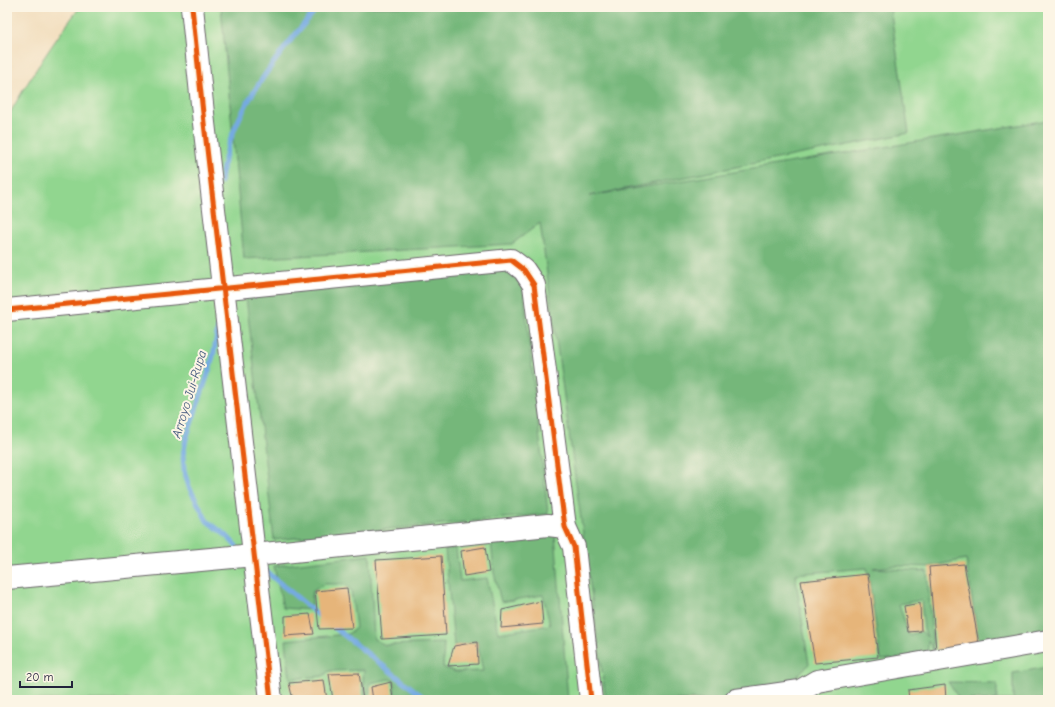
<svg xmlns="http://www.w3.org/2000/svg" width="1055" height="707" font-family="'Comic Neue',sans-serif">
<rect width="100%" height="100%" fill="#fcf5e5"/>
<filter id="ink" filterUnits="userSpaceOnUse"><feTurbulence type="fractalNoise" baseFrequency=".025" numOctaves="2"/><feDisplacementMap in="SourceGraphic" scale="8" xChannelSelector="R" yChannelSelector="G"/><feConvolveMatrix kernelMatrix="1 2 1 2 8 2 1 2 1" color-interpolation-filters="sRGB"/></filter>
<filter id="wash" filterUnits="userSpaceOnUse"><feTurbulence type="fractalNoise" baseFrequency=".012" numOctaves="4" result="noise"/><feDisplacementMap in="SourceGraphic" scale="16" xChannelSelector="R" yChannelSelector="G"/><feGaussianBlur stdDeviation="0.9" result="paint"/><feColorMatrix in="noise" values="0 0 0 0 0 0 0 0 0 0 0 0 0 0 0 0 0 1.4 0 .05"/><feComposite in="paint" operator="in"/></filter>
<g filter="url(#wash)">
<rect width="100%" height="100%" fill="#f3dfc0"/>
<path fill="#91d68f" stroke="#5a7c65" d="M80,7H1048V700H7V118C29,79 53,42 80,7Z"/>
<path fill="#74b77a" stroke="#4b6c5a" fill-rule="evenodd" d="M221,7H890L909,133L589,196L1048,120V633L979,647L966,559L929,567L894,566L873,568L927,571L933,650L928,640V655L881,660L867,568L795,574L809,664L792,681L780,700H606L540,223L512,244L244,259ZM921,600L924,630L927,637L921,631L909,635L899,604Z
M504,268L523,286L548,514L274,540L246,297Z
M555,533L568,700H395L394,681L389,679L370,683L369,700H365L363,679L364,670L329,671L323,676L290,679L286,640L348,634L356,628L351,590L344,584H324L312,592V610L283,608L274,566L370,555L374,639L385,645L444,643L443,667L456,672L483,671L477,642L454,646L445,549L456,548L460,581L487,578L498,633L550,625L543,595L501,602L494,573L491,540Z
M1048,667V700H1013V673Z
M948,682L997,683V700H960Z"/>
<g fill="none" stroke-linecap="round" stroke-linejoin="round">
<path stroke="#75aae2" stroke-width="5" d="M221,182C227,114 277,57 318,7
M218,328L214,352L209,371L186,439L183,455L184,470L189,487L207,521L227,536L236,546
M263,569L323,619
M331,625L427,700"/>
</g>
<g id="blocks">
<path fill="#e6b57a" d="M485,547L489,572L464,576L461,551Z
M441,556L446,635L382,639L376,560Z
M964,564L979,644L936,650L929,567Z
M868,574L878,657L815,663L801,581Z
M347,588L352,628L319,629L315,591Z
M541,601L543,624L501,628L502,610Z
M920,603L921,631L908,632L904,606Z
M310,614L314,634L285,636V616Z
M477,642L478,664L448,666L454,646Z
M359,673L363,700H333L329,674Z
M324,680L327,700H293L289,683Z
M391,682L393,700H373L371,687Z
M945,685L946,700H909L908,690Z"/>
</g>
</g>
<g filter="url(#ink)">
<use href="#blocks" fill-opacity="0" stroke="#6b646a" stroke-width="1"/>
<g fill="none" stroke-linecap="round" stroke-linejoin="round">
<g stroke="#6b646a" stroke-width="24">
<path id="minor" d="M192,7L204,123L271,700
M7,310L511,260L524,270L534,285L565,527L574,547L591,700
M7,578L254,555L548,525L565,527
M736,700L800,691L817,681L1048,641"/>
</g>
<use href="#minor" stroke="#fff" stroke-width="22"/>
<g stroke="#fcf5e5" stroke-width="8">
<path id="cycleway" d="M192,7L204,123L271,700
M7,310L511,260L524,270L534,285L565,527L574,547L591,700"/>
</g>
<use href="#cycleway" stroke="#e8590c" stroke-width="5"/>
</g>
</g>
<g text-anchor="middle" dominant-baseline="central" stroke-width="4" stroke-linejoin="round" paint-order="stroke">
<g font-size="13" font-style="italic" fill="#43587e" stroke="#fcf5e5">
<text transform="translate(189 394) rotate(-73)">Arroyo Jui-Rupa</text>
</g>
</g>
<rect width="1055" height="707" fill="none" stroke="#fcf5e5" stroke-width="24"/>
<path d="M20 681v6h52v-6" fill="none" stroke="#22223b" stroke-width="2"/>
<text x="26" y="681" font-size="12" fill="#22223b" stroke="#fcf5e5" stroke-width="3" paint-order="stroke">20 m</text>
</svg>
